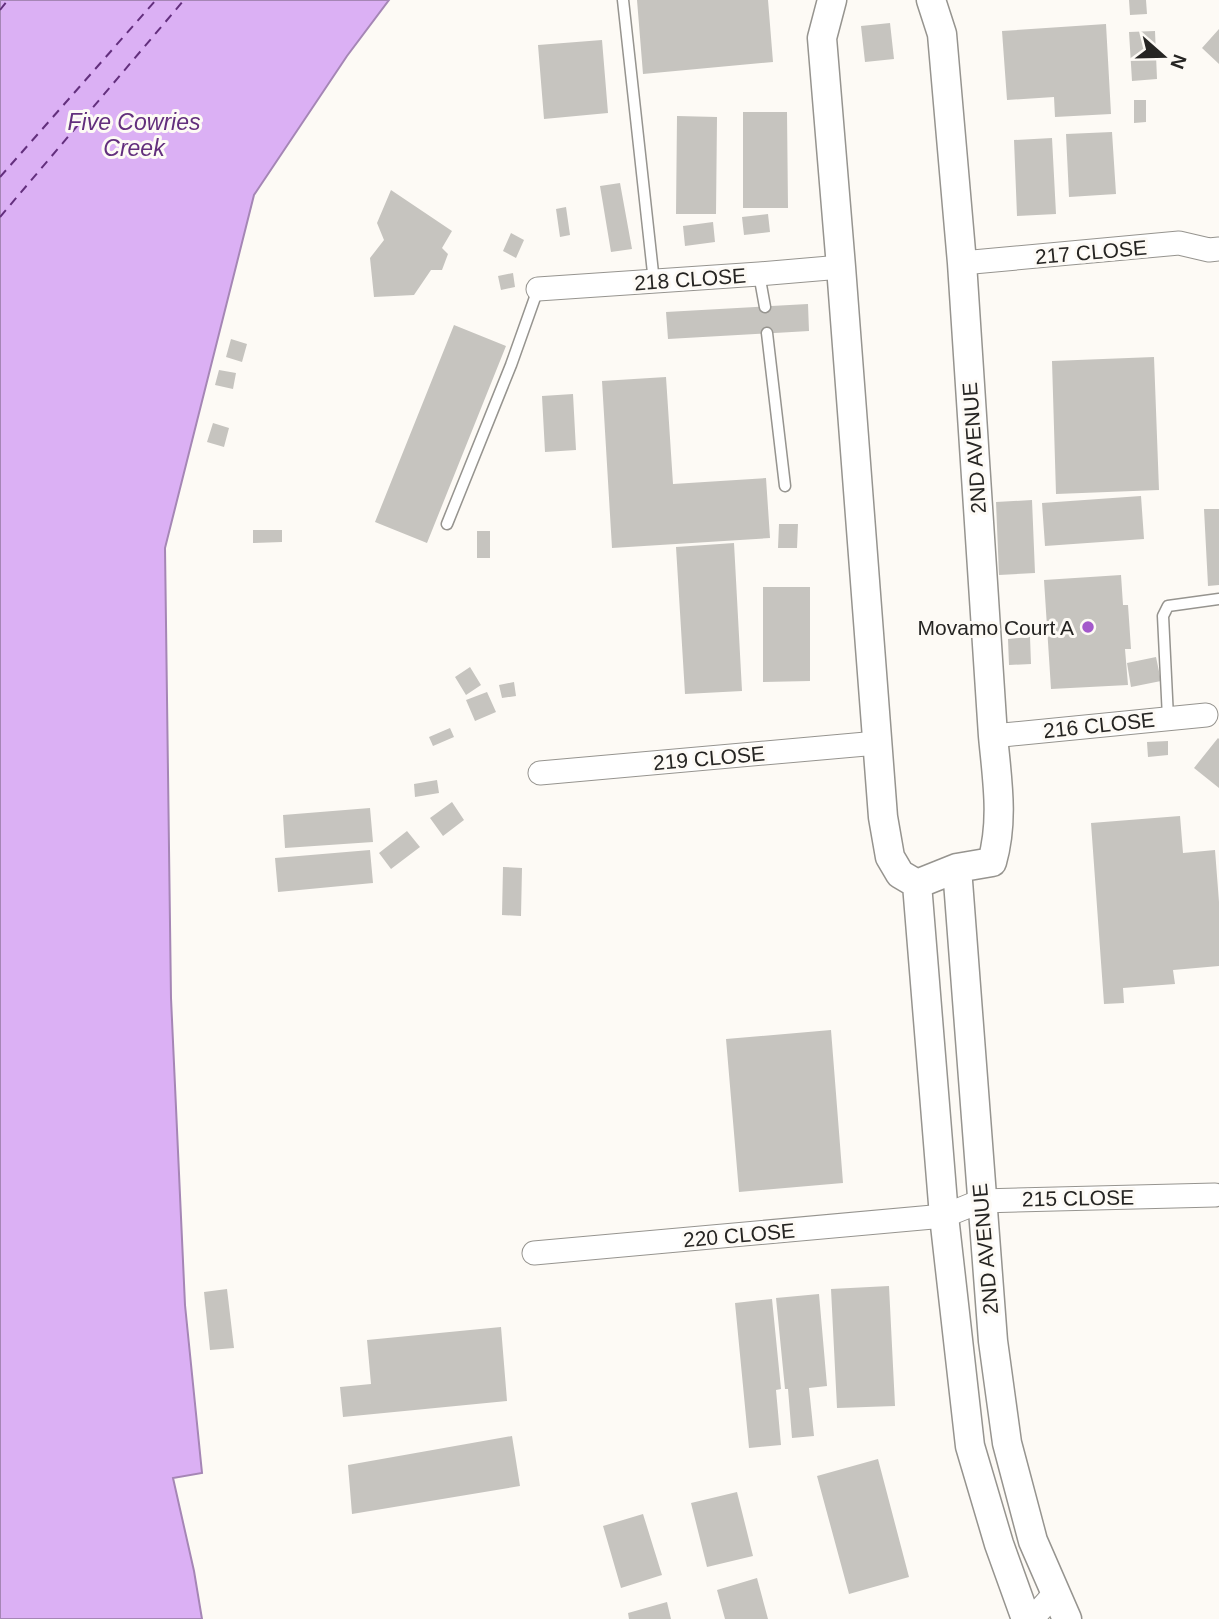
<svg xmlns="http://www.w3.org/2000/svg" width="1219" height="1619" font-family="Arial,sans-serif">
<rect width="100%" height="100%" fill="#fdfaf5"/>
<path fill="#dbb0f4" stroke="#a586b5" stroke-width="2" d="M0,0H389L347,56L254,195L165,548L171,998L185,1305L202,1473L173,1478L194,1571L202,1619H0Z"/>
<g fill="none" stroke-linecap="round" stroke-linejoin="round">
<path stroke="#632f7d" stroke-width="2" stroke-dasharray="9 7" stroke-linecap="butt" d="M0,10L8,0
M0,177L156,0
M0,217L184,0"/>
</g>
<path fill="#c6c4bf" d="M637,0H768L773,62L643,74Z
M1129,0H1146L1147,14L1130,15Z
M890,23L894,59L865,62L861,26Z
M1106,24L1111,114L1055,117L1054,97L1007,100L1002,31Z
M1219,29V64L1202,48Z
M1155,31L1157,79L1132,81L1129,32Z
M602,40L608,113L544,119L538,45Z
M1134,100H1146V122L1134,123Z
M743,112H787L788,208H743Z
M677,116L717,117L716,214H676Z
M1112,132L1116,194L1069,197L1066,134Z
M1052,138L1056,214L1017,216L1014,140Z
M620,183L632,249L611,252L600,186Z
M391,190L452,231L442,248L448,254L442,270H431L414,295L374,297L370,258L384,240L377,223Z
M566,207L570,235L560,237L556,209Z
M768,214L770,232L744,235L742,217Z
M713,222L715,242L685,246L683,226Z
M511,233L524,240L516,258L503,251Z
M513,273L515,287L501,290L498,276Z
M808,304L809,331L668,339L666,312Z
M454,325L506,346L427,543L375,522Z
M231,339L247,344L242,362L226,357Z
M1154,357L1159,490L1056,494L1052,361Z
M219,370L236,373L233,389L215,385Z
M666,377L673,484L766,478L770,538L612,548L602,381Z
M573,394L576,450L545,452L542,396Z
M213,423L229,428L224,447L207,442Z
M1141,496L1144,539L1045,546L1042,503Z
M1032,500L1035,573L999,575L996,502Z
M1204,509H1219V585L1208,586Z
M779,524H798L797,548H778Z
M253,530H282V542L253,543Z
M477,531H490V558H477Z
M734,543L742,691L685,694L676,547Z
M1121,575L1123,605H1128L1131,649H1125L1128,685L1051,689L1044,580Z
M763,587H810V681L763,682Z
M1030,637L1031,664L1009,665L1008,639Z
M1156,657L1161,681L1131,687L1127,663Z
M470,667L481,685L466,695L455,677Z
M514,682L516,696L502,698L499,685Z
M487,692L496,712L475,721L466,700Z
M450,728L454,737L433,746L429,737Z
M1218,738L1219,739V788L1194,768Z
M1168,741V755L1148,757L1147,742Z
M437,780L439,793L415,797L414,784Z
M452,802L464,820L443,836L430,818Z
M370,808L373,842L285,848L283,815Z
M1180,816L1183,853L1215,850L1219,902V966L1173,970L1175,984L1123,988L1124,1003L1104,1004L1091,823Z
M407,831L420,847L391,869L379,853Z
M370,850L373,883L278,892L275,858Z
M503,867L522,868L521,916L502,915Z
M831,1030L843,1183L739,1192L726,1039Z
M889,1286L895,1406L837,1408L831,1289Z
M227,1289L234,1348L210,1350L204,1292Z
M819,1294L827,1386L809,1388L814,1436L792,1438L788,1389H785L776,1298Z
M772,1299L781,1389L776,1390L781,1445L749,1448L735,1303Z
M501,1327L507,1401L343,1417L340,1387L371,1384L367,1340Z
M512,1436L520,1486L352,1514L348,1465Z
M878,1459L909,1577L849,1594L817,1476Z
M737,1492L753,1556L707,1567L691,1503Z
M643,1514L662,1575L621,1588L603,1526Z
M757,1578L768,1619H725L717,1590Z
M667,1602L671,1619H629L628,1613Z"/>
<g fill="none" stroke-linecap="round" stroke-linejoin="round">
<g stroke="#96948f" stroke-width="13">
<path id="service" d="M623,0L654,282
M759,274L765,307
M767,333L785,486
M447,524L511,365L538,289
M1168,718L1163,616L1168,606L1219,599"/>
</g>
<g stroke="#96948f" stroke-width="25">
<path id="minor" d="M962,263L1179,243L1209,250L1219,249
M538,289L759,274L841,267
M993,736L1206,715
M540,773L877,743
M534,1253L944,1216L981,1201L1215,1195
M1032,1619L1055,1593"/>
</g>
<g stroke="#96948f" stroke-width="31">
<path id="tertiary" d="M832,0L822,38L841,267L883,817L890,857L900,874L917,884
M957,868L993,1341L1007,1443L1033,1541L1067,1619
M917,884L957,868L992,862C1004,820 997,779 993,736L962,263L942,34L931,0
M917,884L944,1216L970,1446L999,1544L1026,1619"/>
</g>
<use href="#service" stroke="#fff" stroke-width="10"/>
<use href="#minor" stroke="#fff" stroke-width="23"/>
<use href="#tertiary" stroke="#fff" stroke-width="28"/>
</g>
<circle fill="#a459cb" stroke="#fdfaf5" stroke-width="2.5" cx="1088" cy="627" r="7"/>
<g text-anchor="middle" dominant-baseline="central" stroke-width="6" stroke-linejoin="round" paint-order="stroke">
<g font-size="21" fill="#262523" stroke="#fdfaf5">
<text transform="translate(1091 252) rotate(-5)">217 CLOSE</text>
<text transform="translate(690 279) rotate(-4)">218 CLOSE</text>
<text transform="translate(974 448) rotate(-94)">2ND AVENUE</text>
<text transform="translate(1099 725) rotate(-6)">216 CLOSE</text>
<text transform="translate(709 758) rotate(-5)">219 CLOSE</text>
<text transform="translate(1078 1198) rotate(-1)">215 CLOSE</text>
<text transform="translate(739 1235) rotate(-5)">220 CLOSE</text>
<text transform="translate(985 1249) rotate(-95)">2ND AVENUE</text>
</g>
<g font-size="21" fill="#262523" stroke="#fdfaf5" text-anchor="end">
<text x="1074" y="627">Movamo Court A</text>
</g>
<g font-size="23" font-style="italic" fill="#632f7d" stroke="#fdfaf5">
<text x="134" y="122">Five Cowries<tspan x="134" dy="26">Creek</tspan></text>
</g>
</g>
<g transform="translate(1163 56) rotate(110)" stroke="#fdfaf5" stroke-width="5" paint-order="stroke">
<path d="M0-5L12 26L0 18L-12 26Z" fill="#262523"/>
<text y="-10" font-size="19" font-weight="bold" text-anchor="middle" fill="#262523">N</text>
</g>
</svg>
